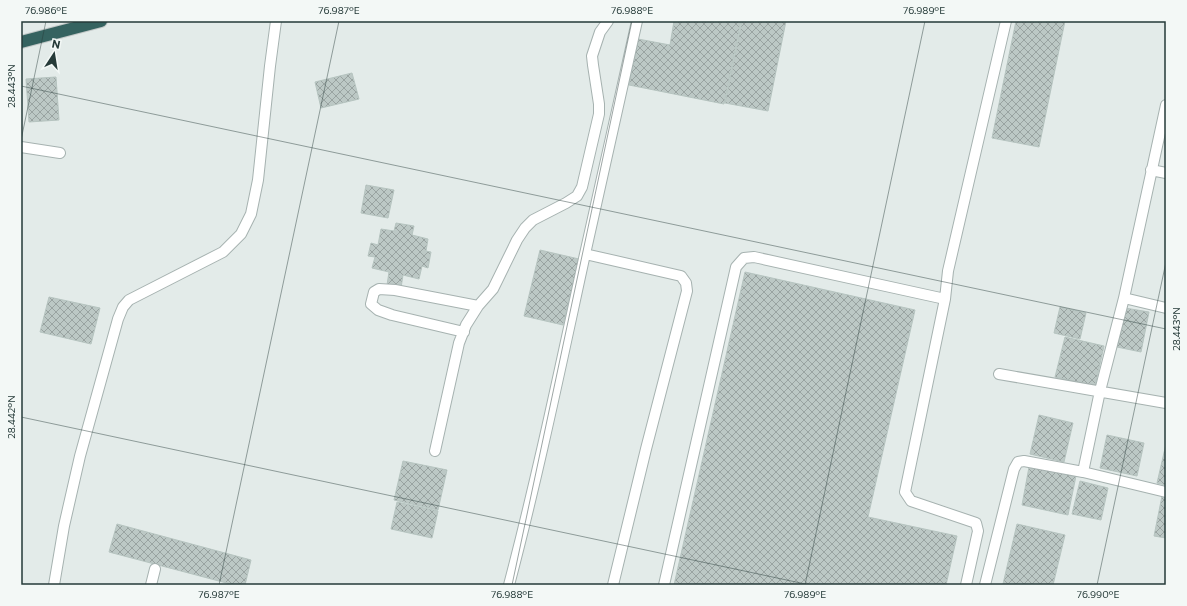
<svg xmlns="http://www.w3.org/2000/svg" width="1187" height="606" font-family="Commissioner,sans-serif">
<defs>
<pattern id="building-cross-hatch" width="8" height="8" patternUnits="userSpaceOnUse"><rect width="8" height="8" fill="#bcc8c5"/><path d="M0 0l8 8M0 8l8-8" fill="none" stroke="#99a3a1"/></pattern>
</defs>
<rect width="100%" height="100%" fill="#e3ebe9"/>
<path fill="url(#building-cross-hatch)" stroke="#b6c4c0" d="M674,21H741L724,104L629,85L638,39L670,45Z
M742,21H786L768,111L725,103Z
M1016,21H1065L1039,147L992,138Z
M352,73L359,99L321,108L315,82Z
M56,77L59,120L29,122L26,79Z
M366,185L394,190L388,218L361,213Z
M396,223L414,226L412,235L428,239L426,251L431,252L428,268L422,266L419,279L403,275L401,288L387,285L389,272L372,268L375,257L368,256L371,243L378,245L381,229L394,231Z
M540,250L579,259L563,325L524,316Z
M745,272L915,310L868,517L957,536L946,585H674Z
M49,297L100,308L91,344L40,332Z
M1060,307L1086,313L1080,339L1054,333Z
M1125,308L1149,312L1141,352L1117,347Z
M1065,337L1104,346L1095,386L1055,377Z
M1039,415L1073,423L1064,462L1030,454Z
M1107,435L1144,443L1137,476L1100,468Z
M1166,444V485L1157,483Z
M403,461L447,470L438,510L394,500Z
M1029,467L1076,476L1068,515L1022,505Z
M1080,481L1108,488L1101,520L1072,514Z
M1162,496L1166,497V538L1154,536Z
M397,502L438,511L432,538L391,529Z
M117,524L251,560L245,585H234L109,552Z
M1017,524L1065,535L1053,585H1008L1003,584Z"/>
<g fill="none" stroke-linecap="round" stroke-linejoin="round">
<g stroke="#a6b2b0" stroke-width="12">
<path id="lane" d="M21,147L60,153
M1151,170L1166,173
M1124,298L1166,308
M464,332L392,315L378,310L371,304L374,292L379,289L395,290L478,306
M999,374L1166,403
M435,451L459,343L466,325L478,306L493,289L517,240L525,228L533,220L566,203L577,196L582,187L599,114V104L593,65L592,56L600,32L608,21
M1083,472L1100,391L1124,298L1166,105
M54,585L64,526L80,456L118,319L123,307L129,300L223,252L241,234L251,214L258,180L270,66L276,21
M151,585L155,569
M509,585C538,475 561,364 585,254
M613,585L646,449L687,291L686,283L681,276L585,254L637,21
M664,585L736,267L744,258L754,257L945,299
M966,585L978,531L976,523L911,501L905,492L945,299L948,271L1006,21
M985,585L1014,469L1018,462L1024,461L1083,472L1166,492"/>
</g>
<g stroke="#c2c8c7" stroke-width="14">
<path id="highway" d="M21,42L101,21"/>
</g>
<use href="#lane" stroke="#fff" stroke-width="10"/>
<use href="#highway" stroke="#356360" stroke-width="12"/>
</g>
<path fill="none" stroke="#253a38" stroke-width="1" stroke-opacity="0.45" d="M21,86L1166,329M21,140L46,21M21,417L810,585M219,585L339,21M512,585L632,21M805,585L925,21M1097,585L1166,262"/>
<rect width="1187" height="606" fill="none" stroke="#f3f8f6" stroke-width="44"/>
<g transform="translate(54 54) rotate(12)" stroke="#f3f8f6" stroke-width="3" paint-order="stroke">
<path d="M0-3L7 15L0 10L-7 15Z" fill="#253a38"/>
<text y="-6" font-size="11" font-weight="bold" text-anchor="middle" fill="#253a38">N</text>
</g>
<rect x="22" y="22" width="1143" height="562" fill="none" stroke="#253a38" stroke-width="1.5"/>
<g font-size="10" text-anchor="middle" fill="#253a38">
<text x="46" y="14">76.986°E</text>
<text x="339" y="14">76.987°E</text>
<text x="632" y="14">76.988°E</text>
<text x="924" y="14">76.989°E</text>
<text transform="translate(11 86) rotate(-90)" y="4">28.443°N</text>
<text transform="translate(1176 329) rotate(-90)" y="4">28.443°N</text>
<text transform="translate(11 417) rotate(-90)" y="4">28.442°N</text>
<text x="219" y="598">76.987°E</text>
<text x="512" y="598">76.988°E</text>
<text x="805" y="598">76.989°E</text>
<text x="1098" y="598">76.990°E</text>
</g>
</svg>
